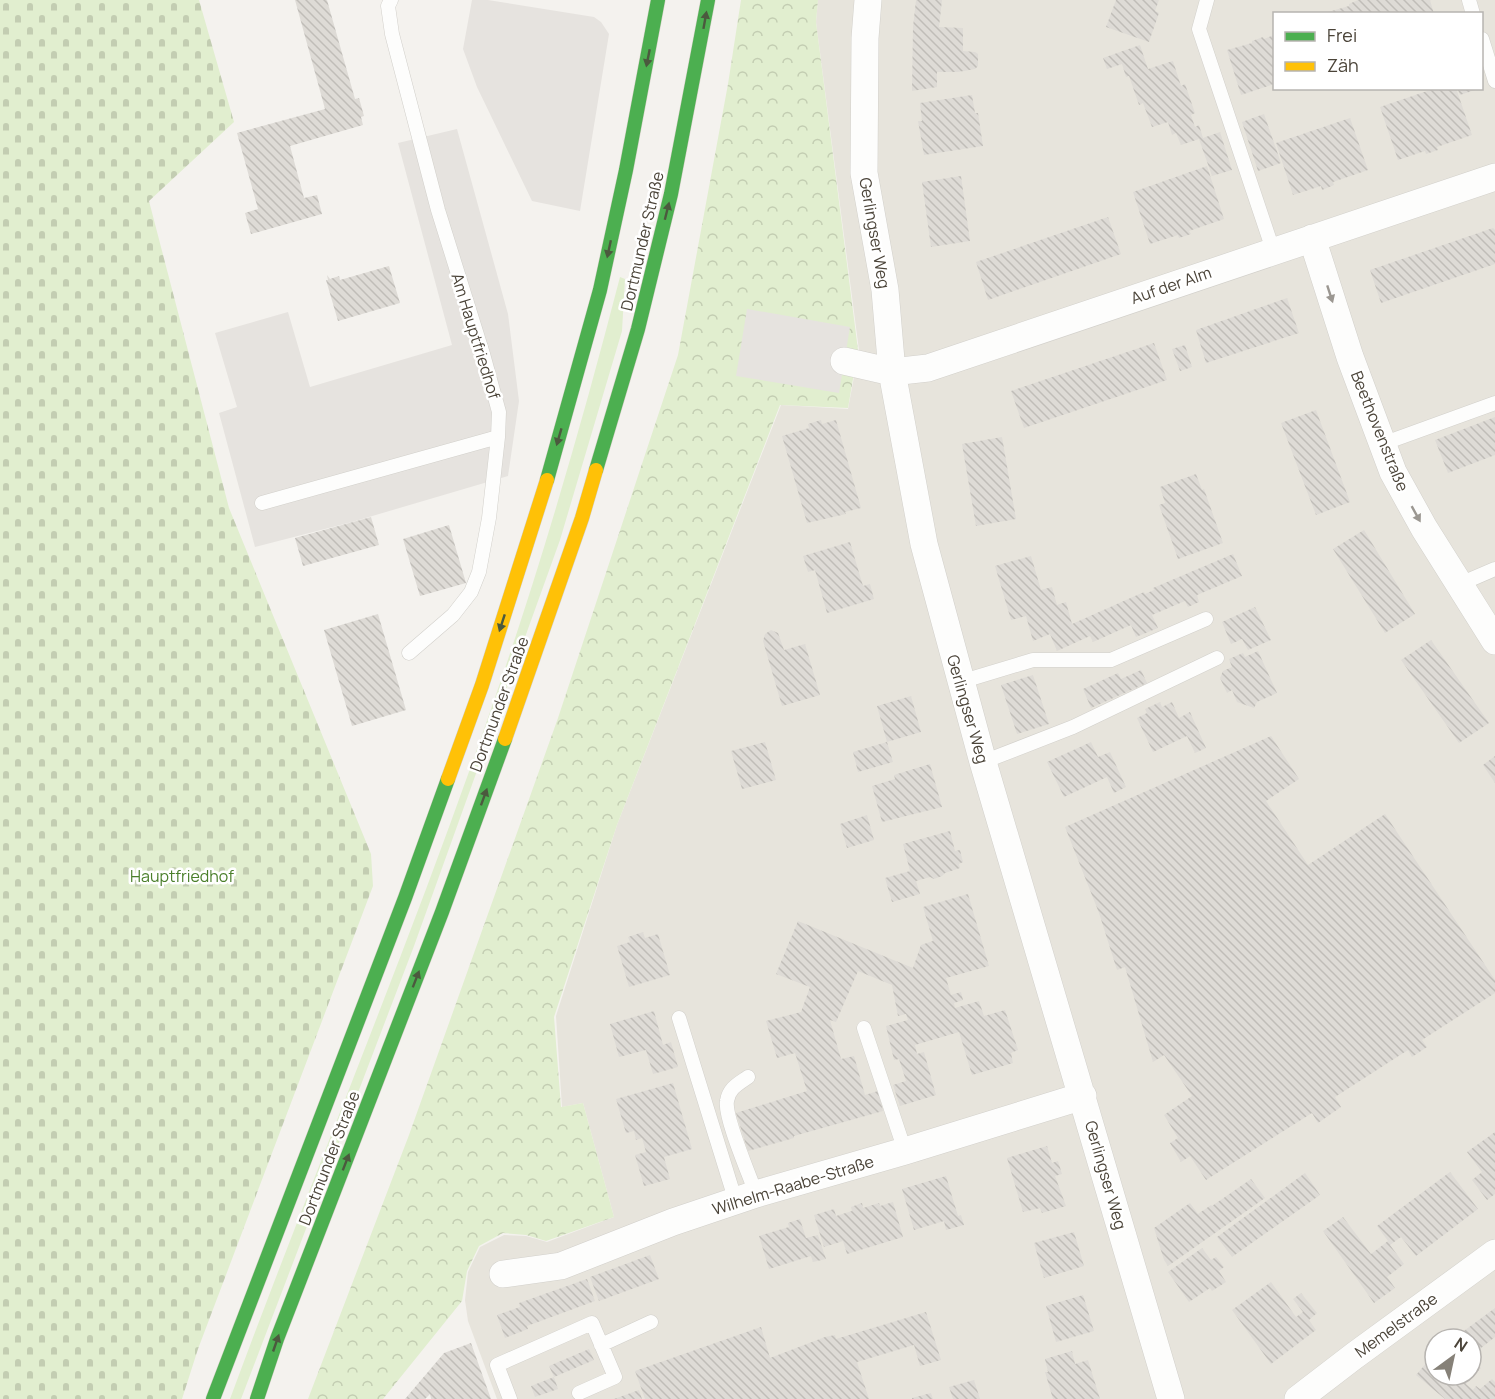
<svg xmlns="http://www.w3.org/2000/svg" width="1495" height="1399" font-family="Manrope,sans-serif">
<defs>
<pattern id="forest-crowns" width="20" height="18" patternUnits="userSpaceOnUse" patternTransform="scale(1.5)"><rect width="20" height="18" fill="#e1eecf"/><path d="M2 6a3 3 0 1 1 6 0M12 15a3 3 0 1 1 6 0" fill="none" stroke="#c3cdb2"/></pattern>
<pattern id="cemetery-stones" width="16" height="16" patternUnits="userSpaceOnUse" patternTransform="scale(1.5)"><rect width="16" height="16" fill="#e1eecf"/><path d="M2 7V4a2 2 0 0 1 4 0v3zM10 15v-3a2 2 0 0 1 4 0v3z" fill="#c3cdb2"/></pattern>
<pattern id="building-back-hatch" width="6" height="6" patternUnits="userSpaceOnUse" patternTransform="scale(1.5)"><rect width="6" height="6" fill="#dedbd6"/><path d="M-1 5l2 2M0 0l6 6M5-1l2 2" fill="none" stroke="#c0bdb8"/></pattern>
</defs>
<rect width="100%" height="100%" fill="#f4f2ee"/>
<path fill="#e7e4dc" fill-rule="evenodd" d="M818,0H1495V1399H497L468,1321L465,1300L468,1272L480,1247L504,1235L526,1236L547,1242L614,1217L583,1103L562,1107L556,1016L617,825L781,405L848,409L859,350L816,22ZM1274,14H1482V88H1274ZM1435,1339H1471V1375H1435Z"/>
<path fill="#e1eecf" d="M620,277L625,279L622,331L560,540L414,946L241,1399H230C315,1169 410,944 490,712C540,569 582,424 620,277Z"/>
<path fill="url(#forest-crowns)" d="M741,0H818L816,22L858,350L848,408L780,405L617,825L554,1017L561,1107L583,1103L614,1217L546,1241L526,1235L503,1233L479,1246L467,1271L462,1301L383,1399H308L409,1135L558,718L678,355L728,84Z"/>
<path fill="url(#cemetery-stones)" d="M0,0H199L234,122L149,201L229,508L371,854L373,886L198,1349L182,1399H0Z"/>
<path fill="#e6e3df" d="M472,0H488L594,17L601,22L609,34L580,211L532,201L477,87L463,49Z
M457,129L508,314L519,401L508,476L352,522L255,547L219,413L237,407L215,333L288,312L310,387L452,345L398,143Z
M747,309L850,327L839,393L736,376Z"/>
<path fill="url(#building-back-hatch)" d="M295,0H327L355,99L359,98L364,116L361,117L363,125L290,146L304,198L317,195L322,214L251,234L245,213L258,209L237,133L325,109Z
M916,0H942L939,27L963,28V51L975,52L978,54V66L975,69L958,72H937V87L912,91L913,27Z
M1116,0H1159L1155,11L1159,13L1149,42L1106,27Z
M1358,0H1430L1434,14H1321L1349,6V4Z
M1274,35V84L1241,95L1227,50L1252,43V41L1263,37L1264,39Z
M1140,45L1148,69L1173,61L1181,86L1185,84L1195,113L1191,115L1195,127L1199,125L1203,138L1220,132L1232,170L1212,176L1199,139L1181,145L1176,133L1172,135L1168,122L1152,127L1143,103L1139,105L1129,76L1126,77L1122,64L1107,69L1103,58Z
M1436,88H1456L1472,135L1437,147L1438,150L1426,154L1425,151L1398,160L1380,107Z
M1457,88H1478V89L1460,95Z
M972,95L975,113H978L983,146L924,155L918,121H922L920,103Z
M1264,114L1281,163L1258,171L1242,122Z
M1350,118L1368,170L1333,182L1334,185L1322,190L1321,186L1293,195L1276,143Z
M1207,166L1224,219L1189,231L1191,234L1179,238L1178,235L1150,244L1133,192Z
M961,176L970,241L931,247L922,182Z
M1108,217L1121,254L988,300L976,262Z
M1493,228L1495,230V264L1381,303L1370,270Z
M389,266L400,303L338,321L326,280H328L327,275L330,279L339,276L340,280Z
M1287,298L1299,333L1206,363L1196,330Z
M1154,343L1167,380L1024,428L1011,391Z
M1185,345L1192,367L1180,371L1172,349Z
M1316,410L1350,502L1316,515L1281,423Z
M1495,417V455L1448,473L1435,440Z
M821,420L822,424L836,420L861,508L845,512L846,514L807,523L782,436L809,428L808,424Z
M1002,437L1016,519L976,526L962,444Z
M1196,474L1202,490L1204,489L1223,543L1178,559L1159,505L1165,503L1160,487Z
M371,517L379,545L303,566L295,538Z
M449,525L466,583L420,596L403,539Z
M1364,530L1415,614L1385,633L1333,549Z
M850,542L863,586L870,584L874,599L827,613L815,570L808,572L803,556Z
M1233,554L1242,576L1197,595L1199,602L1188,607L1185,601L1152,615L1158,628L1136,637L1131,625L1093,642L1090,636L1057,651L1050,634L1033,641L1026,616L1011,620L995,566L1031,556L1041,590L1052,587L1057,605L1066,602L1072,624L1144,592L1145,594L1154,590L1153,588Z
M1255,607L1271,640L1248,650L1242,639L1231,644L1222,622Z
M378,614L406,710L352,726L324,630Z
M771,630L778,633L784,650L805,644L820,695L782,706L763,641L765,634Z
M1431,640L1489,723L1459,743L1401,660Z
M1258,651L1277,693L1257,702L1254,708L1237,702L1232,690L1227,693L1220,678L1223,671L1232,667L1229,659L1243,653L1245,657Z
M1141,670L1147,683L1091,708L1083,689L1118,673L1121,679Z
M1033,675L1049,724L1017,734L1001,685Z
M911,696L921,732L887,742L877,706Z
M1160,702L1162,707L1172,702L1179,718L1190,712L1206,748L1195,753L1187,736L1153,752L1137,718L1147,713L1145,709Z
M1271,736L1299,779L1266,801L1308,865L1385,814L1495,980V993L1422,1040L1427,1047L1412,1057L1408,1050L1335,1097L1341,1107L1318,1123L1312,1113L1206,1180L1190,1156L1181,1162L1170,1143L1178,1138L1164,1115L1192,1096L1164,1055L1153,1062L1125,967L1117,970L1099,913L1065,827Z
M765,742L776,780L742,789L731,751Z
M887,742L893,762L858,772L853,752Z
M1091,742L1098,757L1110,752L1126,787L1114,793L1107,777L1064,797L1047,762Z
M1495,756V783L1483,765Z
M930,764L942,807L882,822L872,786L895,779L894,775Z
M867,815L874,840L847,848L840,824Z
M950,831L955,851L960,850L963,862L959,864L960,868L945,873L942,876L934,879L930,877L916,881L920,894L892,902L885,878L910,871L903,844Z
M968,894L989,966L946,978L951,995L961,992L963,1000L954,1003L955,1008L979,1001L984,1016L1005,1010L1018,1050L1011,1053L1013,1063L972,1075L959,1032L915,1045L917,1054L924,1052L936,1095L900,1106L893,1085L906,1081L899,1059L894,1060L886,1026L908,1020L906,1014L898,1016L892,985L858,971L836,1022L830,1020L841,1059L854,1056L865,1095L878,1091L883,1111L794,1136V1138L748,1151L736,1113L807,1091L795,1053L777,1058L766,1021L801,1012L810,987L776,974L798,921L913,968L921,945L933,941L923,907Z
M643,932L645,938L658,934L670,975L629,987L617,946L630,942L628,937Z
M654,1011L663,1045L671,1042L678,1067L653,1074L646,1050L619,1057L610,1024Z
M673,1083L692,1149L664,1157L670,1179L644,1186L635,1155L646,1152L642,1138L636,1140L634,1131L626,1133L616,1099Z
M1495,1132V1194L1487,1200L1472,1180L1482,1172L1467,1152Z
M1047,1146L1052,1163L1058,1161L1062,1174L1055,1176L1066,1206L1042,1213L1040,1208L1023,1212L1007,1158Z
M1450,1172L1478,1209L1416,1256L1401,1237L1390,1245L1404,1264L1387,1277L1395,1288L1374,1303L1323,1231L1343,1217L1371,1254L1388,1241L1377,1226Z
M1305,1173L1320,1195L1232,1257L1217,1237Z
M946,1176L958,1216L961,1215L964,1225L946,1230L944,1221L914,1230L902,1189Z
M1251,1179L1265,1198L1168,1266L1164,1260L1154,1228L1190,1203L1198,1214L1211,1205L1212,1206Z
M893,1202L903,1237L847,1254L843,1241L824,1247L814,1215L834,1209L836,1216L852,1211L851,1207L862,1203L863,1208L879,1203L880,1206Z
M800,1219L806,1238L818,1235L826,1259L813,1262L811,1256L769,1269L759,1236L789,1227L788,1223Z
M1074,1232L1084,1266L1044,1278L1034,1243Z
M1202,1248L1211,1260L1216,1257L1224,1267L1219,1271L1226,1282L1212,1291L1210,1288L1189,1302L1168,1272Z
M650,1255L659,1279L599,1301L590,1277Z
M587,1279L595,1301L527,1326L528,1329L505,1338L497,1315L520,1307L519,1303Z
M1271,1282L1296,1317L1303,1312L1293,1299L1301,1293L1317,1313L1309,1320L1316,1330L1271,1364L1232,1310Z
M1083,1295L1094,1331L1056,1342L1046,1306Z
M1495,1308V1337L1471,1356V1339H1453Z
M926,1312L941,1360L920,1366L914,1345L857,1362L869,1399H645L635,1371L761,1327L770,1358L825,1337L835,1335L836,1339Z
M471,1343L491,1399H431L430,1394L425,1399H405L444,1353Z
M589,1349L594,1360L554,1377L549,1366Z
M1072,1351L1075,1364L1088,1360L1100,1399H1053L1045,1372H1048L1045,1359Z
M1435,1353V1375H1471V1359L1481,1368L1466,1384L1473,1390L1476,1386L1480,1389L1492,1379L1495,1382V1399H1445L1416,1375Z
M554,1377L558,1389L535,1397L531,1386Z
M974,1380L980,1399H953L949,1387Z
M639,1390L642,1399H614Z
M931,1393L933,1399H912V1398Z"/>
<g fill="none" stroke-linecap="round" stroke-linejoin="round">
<g stroke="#d2d0cb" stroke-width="15">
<path id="lane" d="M1207,0L1199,29L1273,250
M1469,0L1473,14
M1482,39L1495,81
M1382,444L1495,403
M262,503L498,437L499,412L483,354L438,210L392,34L388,6L391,0
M1460,584L1495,569
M409,653L453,615L471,592L479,572L489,518L498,437
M960,682L1033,660H1111L1206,619
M983,762L1073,727L1217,658
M679,1018L736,1202
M864,1028L905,1151
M748,1077C738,1084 729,1088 727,1101C724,1117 750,1176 756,1194
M601,1345L651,1322
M510,1399L497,1365L592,1323L615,1377L579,1393"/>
</g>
<g stroke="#d2d0cb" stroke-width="28">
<path id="street" d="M868,0L865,38L864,173L885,290L892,372L924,544L983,762L1171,1399
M1312,238L1350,357L1393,472L1424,528L1495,641
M844,361L892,372L928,368L1495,177
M503,1274L561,1266L673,1222L756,1194L905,1151L1083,1096
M1298,1399L1354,1356L1495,1253"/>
</g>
<g stroke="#d3cfc5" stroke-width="15">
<path id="fast" d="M596,470L638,329L671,194L708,0
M547,480L600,290L626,170L658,0
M213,1399L405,898L448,779
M257,1399L277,1339L442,912L505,739"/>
</g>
<g stroke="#d3cfc5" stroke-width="15">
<path id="slow" d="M505,739L582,518L596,470
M448,779L482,685L547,480"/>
</g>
<use href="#lane" stroke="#fdfdfc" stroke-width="14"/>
<use href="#street" stroke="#fdfdfc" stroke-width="27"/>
<use href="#fast" stroke="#4caf50" stroke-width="14"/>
<use href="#slow" stroke="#ffc107" stroke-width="14"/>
</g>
<defs><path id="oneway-solid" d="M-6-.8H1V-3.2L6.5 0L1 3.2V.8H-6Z" transform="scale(1.5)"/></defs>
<g fill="#4b593e">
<use href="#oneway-solid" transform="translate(705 20) rotate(-80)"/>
<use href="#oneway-solid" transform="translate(648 58) rotate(101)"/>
<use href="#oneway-solid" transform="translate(667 211) rotate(-76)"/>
<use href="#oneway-solid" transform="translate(609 249) rotate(102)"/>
<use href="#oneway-solid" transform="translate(559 437) rotate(106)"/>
<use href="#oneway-solid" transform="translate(502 623) rotate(108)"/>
<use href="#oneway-solid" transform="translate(484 797) rotate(-70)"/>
<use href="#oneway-solid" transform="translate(416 979) rotate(-69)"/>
<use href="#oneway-solid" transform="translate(346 1162) rotate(-69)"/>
<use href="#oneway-solid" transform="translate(276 1343) rotate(-71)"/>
</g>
<g fill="#9b9791">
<use href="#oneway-solid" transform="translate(1330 294) rotate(72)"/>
<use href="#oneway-solid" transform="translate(1416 514) rotate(61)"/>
</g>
<g text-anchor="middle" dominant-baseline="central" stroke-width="5" stroke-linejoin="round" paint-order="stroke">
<g font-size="16" fill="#4b4439" stroke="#fff">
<text transform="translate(875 233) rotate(80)">Gerlingser Weg</text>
<text transform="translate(642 241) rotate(-77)">Dortmunder Straße</text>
<text transform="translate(1171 285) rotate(-19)">Auf der Alm</text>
<text transform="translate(476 336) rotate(73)">Am Hauptfriedhof</text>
<text transform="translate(1380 431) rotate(68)">Beethovenstraße</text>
<text transform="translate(499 704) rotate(-70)">Dortmunder Straße</text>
<text transform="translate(968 709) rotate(74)">Gerlingser Weg</text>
<text transform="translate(329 1158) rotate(-69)">Dortmunder Straße</text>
<text transform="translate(1106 1175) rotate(74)">Gerlingser Weg</text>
<text transform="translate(793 1185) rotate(-17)">Wilhelm-Raabe-Straße</text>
<text transform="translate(1396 1325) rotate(-36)">Memelstraße</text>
</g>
<g font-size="16" fill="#4a7f2a" stroke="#fff">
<text x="182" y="876">Hauptfriedhof</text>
</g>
</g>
<rect x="1273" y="12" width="210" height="78" fill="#ffffff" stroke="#b7b4b0" stroke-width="1.5"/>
<rect x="1285" y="32" width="30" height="9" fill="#4caf50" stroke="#b7b4b0" stroke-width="1.5"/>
<text x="1327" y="42" font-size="18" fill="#4b4439">Frei</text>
<rect x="1285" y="62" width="30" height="9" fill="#ffc107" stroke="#b7b4b0" stroke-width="1.5"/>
<text x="1327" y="72" font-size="18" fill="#4b4439">Zäh</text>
<g transform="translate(1453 1357) rotate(33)"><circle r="28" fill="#ffffff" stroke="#b7b4b0" stroke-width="1.5"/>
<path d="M0-4.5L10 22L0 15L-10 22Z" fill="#868178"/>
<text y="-9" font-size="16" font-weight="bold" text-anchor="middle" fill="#4b4439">N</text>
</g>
</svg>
